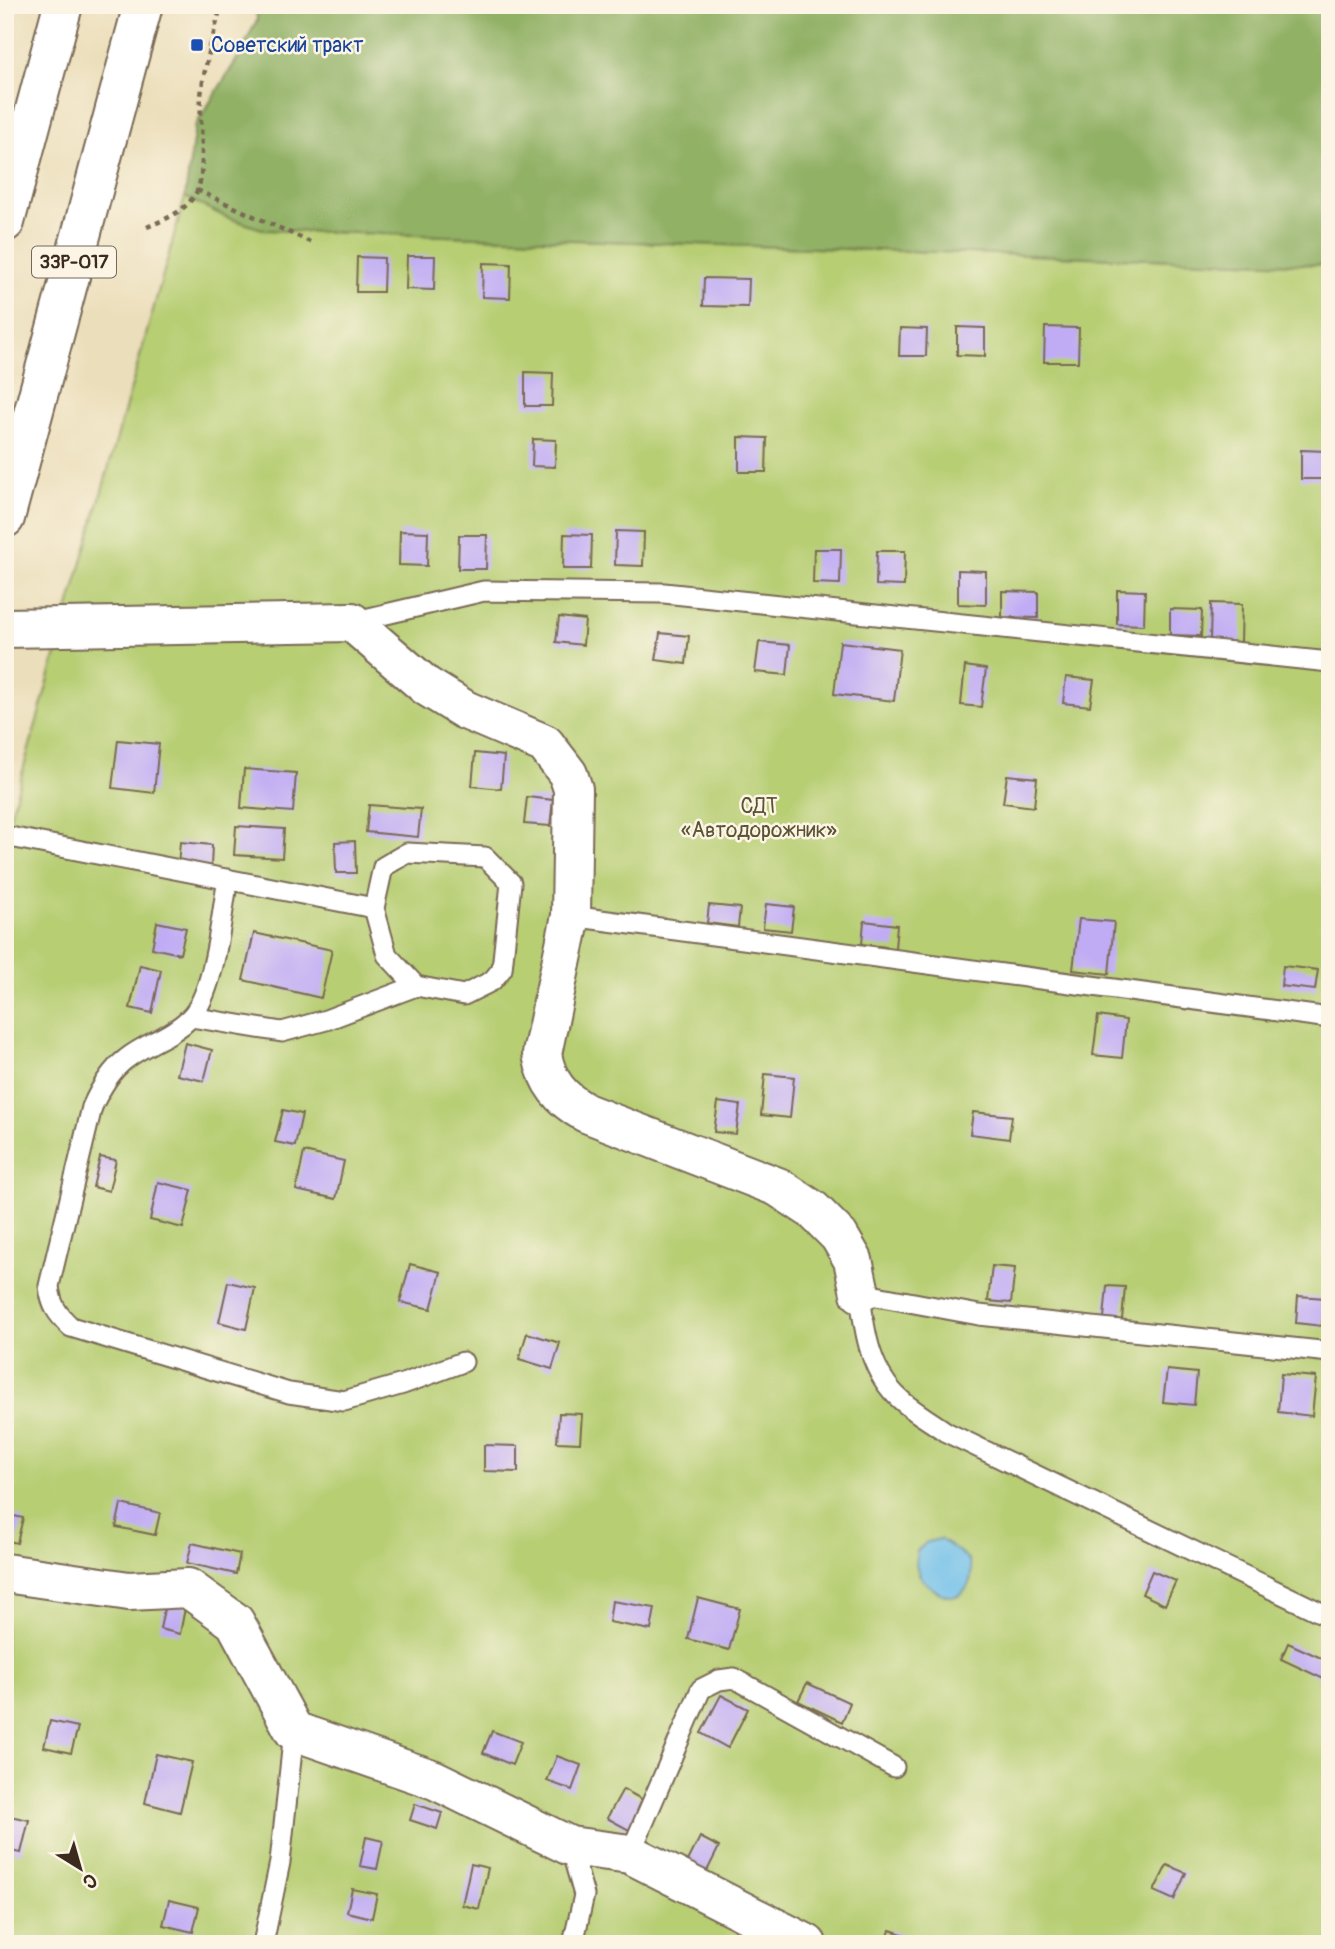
<svg xmlns="http://www.w3.org/2000/svg" width="1335" height="1949" font-family="Pangolin,sans-serif">
<rect width="100%" height="100%" fill="#fcf5e5"/>
<filter id="ink" filterUnits="userSpaceOnUse"><feTurbulence type="fractalNoise" baseFrequency=".0143" numOctaves="2"/><feDisplacementMap in="SourceGraphic" scale="14" xChannelSelector="R" yChannelSelector="G"/><feConvolveMatrix kernelMatrix="1 2 1 2 8 2 1 2 1" color-interpolation-filters="sRGB"/></filter>
<filter id="wash" filterUnits="userSpaceOnUse"><feTurbulence type="fractalNoise" baseFrequency=".00686" numOctaves="4" result="noise"/><feDisplacementMap in="SourceGraphic" scale="28" xChannelSelector="R" yChannelSelector="G"/><feGaussianBlur stdDeviation="1.57" result="paint"/><feColorMatrix in="noise" values="0 0 0 0 0 0 0 0 0 0 0 0 0 0 0 0 0 1.4 0 .05"/><feComposite in="paint" operator="in"/></filter>
<g filter="url(#wash)">
<rect width="100%" height="100%" fill="#ebdeba"/>
<path fill="#b7ce73" stroke="#797c48" stroke-width="2" d="M185,197L226,217L265,230L1330,265V1944H5V834Z"/>
<path fill="#91b165" stroke="#666e42" stroke-width="2" d="M256,5H1330V265L265,230L226,217L185,197L195,126L239,56L257,20Z"/>
<path fill="#6ebfea" stroke="#547484" stroke-width="2" d="M940,1539C949,1546 965,1553 970,1564C974,1575 968,1594 955,1596C941,1598 920,1582 917,1568C915,1564 917,1556 917,1551L927,1542Z"/>
<g id="blocks">
<path fill="#c0acf4" d="M407,256H435L434,290L406,289Z
M357,257L384,258L383,292H356Z
M483,263L511,264L510,298L482,297Z
M704,278L749,279L748,307L703,306Z
M957,327L985,328V356L957,355Z
M1045,327L1079,328L1078,362H1044Z
M900,328L927,329L926,356H899Z
M525,372L553,373L552,406H525Z
M739,437L767,438L766,472H739Z
M533,439L556,440L555,467L532,466Z
M1301,450L1326,451V479H1301Z
M400,531L428,532L427,566L399,565Z
M616,531L644,532L643,566L615,565Z
M564,534L592,535L591,569H563Z
M459,535H487L486,569H458Z
M814,549H841L840,584L813,583Z
M877,551H905L904,586L876,585Z
M958,570L986,571V605L958,604Z
M1117,590L1145,591L1144,625L1117,624Z
M1002,591L1038,592V618L1002,617Z
M1211,603L1242,604L1241,642L1210,641Z
M1170,609L1202,610L1201,636L1170,635Z
M559,617L585,620L583,645L556,642Z
M660,633L689,636L686,664L656,660Z
M759,642L790,645L787,675L755,672Z
M840,642L900,649L894,701L834,694Z
M965,666L986,669L981,707L961,705Z
M1066,677L1094,680L1090,706L1063,703Z
M118,740L159,744L154,793L112,788Z
M475,753L504,756L501,789L472,786Z
M244,769L296,773L293,812L241,808Z
M1007,775L1037,778L1034,807L1003,803Z
M527,797L553,800L550,826L524,824Z
M369,805L421,809L418,837L366,832Z
M236,826L284,829L282,858L234,855Z
M355,841L356,873H336L335,842Z
M180,842L212,845L211,867L178,865Z
M766,904L794,907L791,931L763,928Z
M709,905L740,908L738,927L707,923Z
M1079,919L1114,922L1109,974L1073,970Z
M864,921L897,925L895,948L862,944Z
M157,922L186,928L180,954L152,948Z
M254,933L332,950L321,998L243,980Z
M140,965L161,970L152,1013L130,1008Z
M1283,966L1318,970L1315,990L1281,986Z
M1098,1016L1126,1020L1122,1058L1093,1055Z
M185,1043L212,1050L204,1081L177,1075Z
M765,1074L794,1077L790,1118L761,1115Z
M718,1102L740,1105L736,1134L714,1132Z
M283,1110L302,1114L295,1146L275,1142Z
M973,1112L1012,1116L1009,1139L970,1134Z
M304,1152L344,1161L336,1199L296,1190Z
M100,1157L116,1160L109,1191L93,1187Z
M158,1182L192,1190L183,1228L150,1220Z
M410,1264L441,1272L431,1309L400,1302Z
M992,1266L1015,1268L1011,1303L988,1301Z
M228,1282L255,1288L246,1329L219,1322Z
M1107,1286L1125,1287L1122,1320L1104,1318Z
M1298,1296L1325,1298L1322,1326L1296,1323Z
M527,1333L560,1343L552,1369L519,1359Z
M1167,1370L1197,1373L1194,1405L1163,1402Z
M1281,1374L1316,1377L1312,1416L1278,1412Z
M559,1413L582,1414L580,1443L557,1442Z
M484,1445L518,1446V1472L484,1471Z
M121,1504L160,1513L155,1535L116,1527Z
M5,1514L23,1518L17,1543L5,1540Z
M192,1543L240,1554L236,1574L187,1563Z
M1152,1571L1176,1581L1165,1605L1142,1594Z
M698,1598L740,1609L729,1650L688,1639Z
M166,1599L186,1603L180,1634L160,1629Z
M612,1601L655,1608L651,1630L609,1622Z
M1288,1643L1330,1662V1682L1281,1659Z
M807,1683L850,1703L842,1722L798,1701Z
M721,1695L748,1709L728,1748L701,1733Z
M50,1721L78,1727L71,1753L44,1747Z
M492,1731L521,1742L512,1765L483,1753Z
M156,1754L192,1762L180,1812L145,1803Z
M557,1756L581,1765L572,1790L547,1781Z
M623,1789L645,1801L629,1830L607,1818Z
M415,1804L442,1813L437,1829L410,1820Z
M5,1815L29,1820L21,1853L5,1850Z
M366,1837L383,1841L377,1869L360,1866Z
M700,1837L719,1847L706,1873L687,1863Z
M471,1864L488,1868L479,1909L462,1905Z
M1167,1865L1186,1873L1174,1900L1154,1891Z
M352,1889L377,1894L372,1918L347,1912Z
M169,1900L199,1907L193,1932L163,1925Z
M890,1930L920,1940L919,1944H886Z"/>
</g>
</g>
<g filter="url(#ink)">
<use href="#blocks" fill-opacity="0" stroke="#796955" stroke-width="2"/>
<g fill="none" stroke-linecap="round" stroke-linejoin="round">
<g stroke="#796955" stroke-width="23">
<path id="service" d="M352,622L484,591L664,593L1330,662
M5,836L374,908
M407,853L485,857L511,883L502,969L492,981L464,995L416,986L387,955L374,908L383,867Z
M228,879C221,916 215,993 190,1018C171,1037 146,1043 126,1059C110,1071 100,1089 92,1107L49,1286C51,1305 57,1314 71,1327L289,1393L344,1401L403,1384L463,1362
M571,916L1330,1018
M191,1017L282,1032L326,1020L416,986
M1330,1352L979,1315L860,1293C864,1331 870,1373 901,1400C914,1412 931,1421 946,1432L1330,1617
M570,1846L584,1895L573,1944
M630,1854L701,1689L719,1680L734,1678L894,1767
M263,1944L280,1862L294,1731"/>
</g>
<g stroke="#796955" stroke-width="42">
<path id="minor" d="M5,628L352,622L426,686L465,710L545,744L568,774L573,789L571,916L542,1054C547,1083 561,1099 586,1113L778,1187L813,1210L839,1236L853,1260L860,1293
M5,1573L129,1591L188,1588L235,1622L294,1731L435,1780L570,1846L630,1854L807,1944"/>
</g>
<g stroke="#796955" stroke-width="42">
<path id="trunk" d="M5,222L63,5
M5,518L143,5"/>
</g>
<path stroke="#796955" stroke-width="4.5" stroke-dasharray="5 5" stroke-linecap="butt" d="M197,45L212,46
M197,190L310,242
M147,227C166,219 189,210 198,189C206,166 199,122 201,96C204,66 214,35 221,5"/>
<use href="#service" stroke="#fff" stroke-width="19"/>
<use href="#minor" stroke="#fff" stroke-width="38"/>
<use href="#trunk" stroke="#fff" stroke-width="38"/>
</g>
</g>
<rect fill="#1a4fb4" stroke="#fcf5e5" stroke-width="2.5" x="190" y="38" width="14" height="14" rx="3.5"/>
<g text-anchor="middle" dominant-baseline="central" stroke-width="5" stroke-linejoin="round" paint-order="stroke">
<rect fill="#fcf5e5" stroke="#75675a" stroke-width="2" x="32" y="246.5" width="84" height="31" rx="5"/>
<g font-size="19" font-weight="bold" fill="#3b2a1e">
<text x="74" y="262">33Р-017</text>
</g>
<g font-size="21" fill="#164399" stroke="#fcf5e5" text-anchor="start">
<text x="211" y="45">Советский тракт</text>
</g>
<g font-size="21" fill="#5a5333" stroke="#fcf5e5">
<text x="759" y="806">СДТ<tspan x="759" dy="24">«Автодорожник»</tspan></text>
</g>
</g>
<rect width="1335" height="1949" fill="none" stroke="#fcf5e5" stroke-width="28"/>
<g transform="translate(80 1868) rotate(143)" stroke="#fcf5e5" stroke-width="5" paint-order="stroke">
<path d="M0-5L12 26L0 18L-12 26Z" fill="#3b2a1e"/>
<text y="-10" font-size="19" font-weight="bold" text-anchor="middle" fill="#3b2a1e">С</text>
</g>
</svg>
